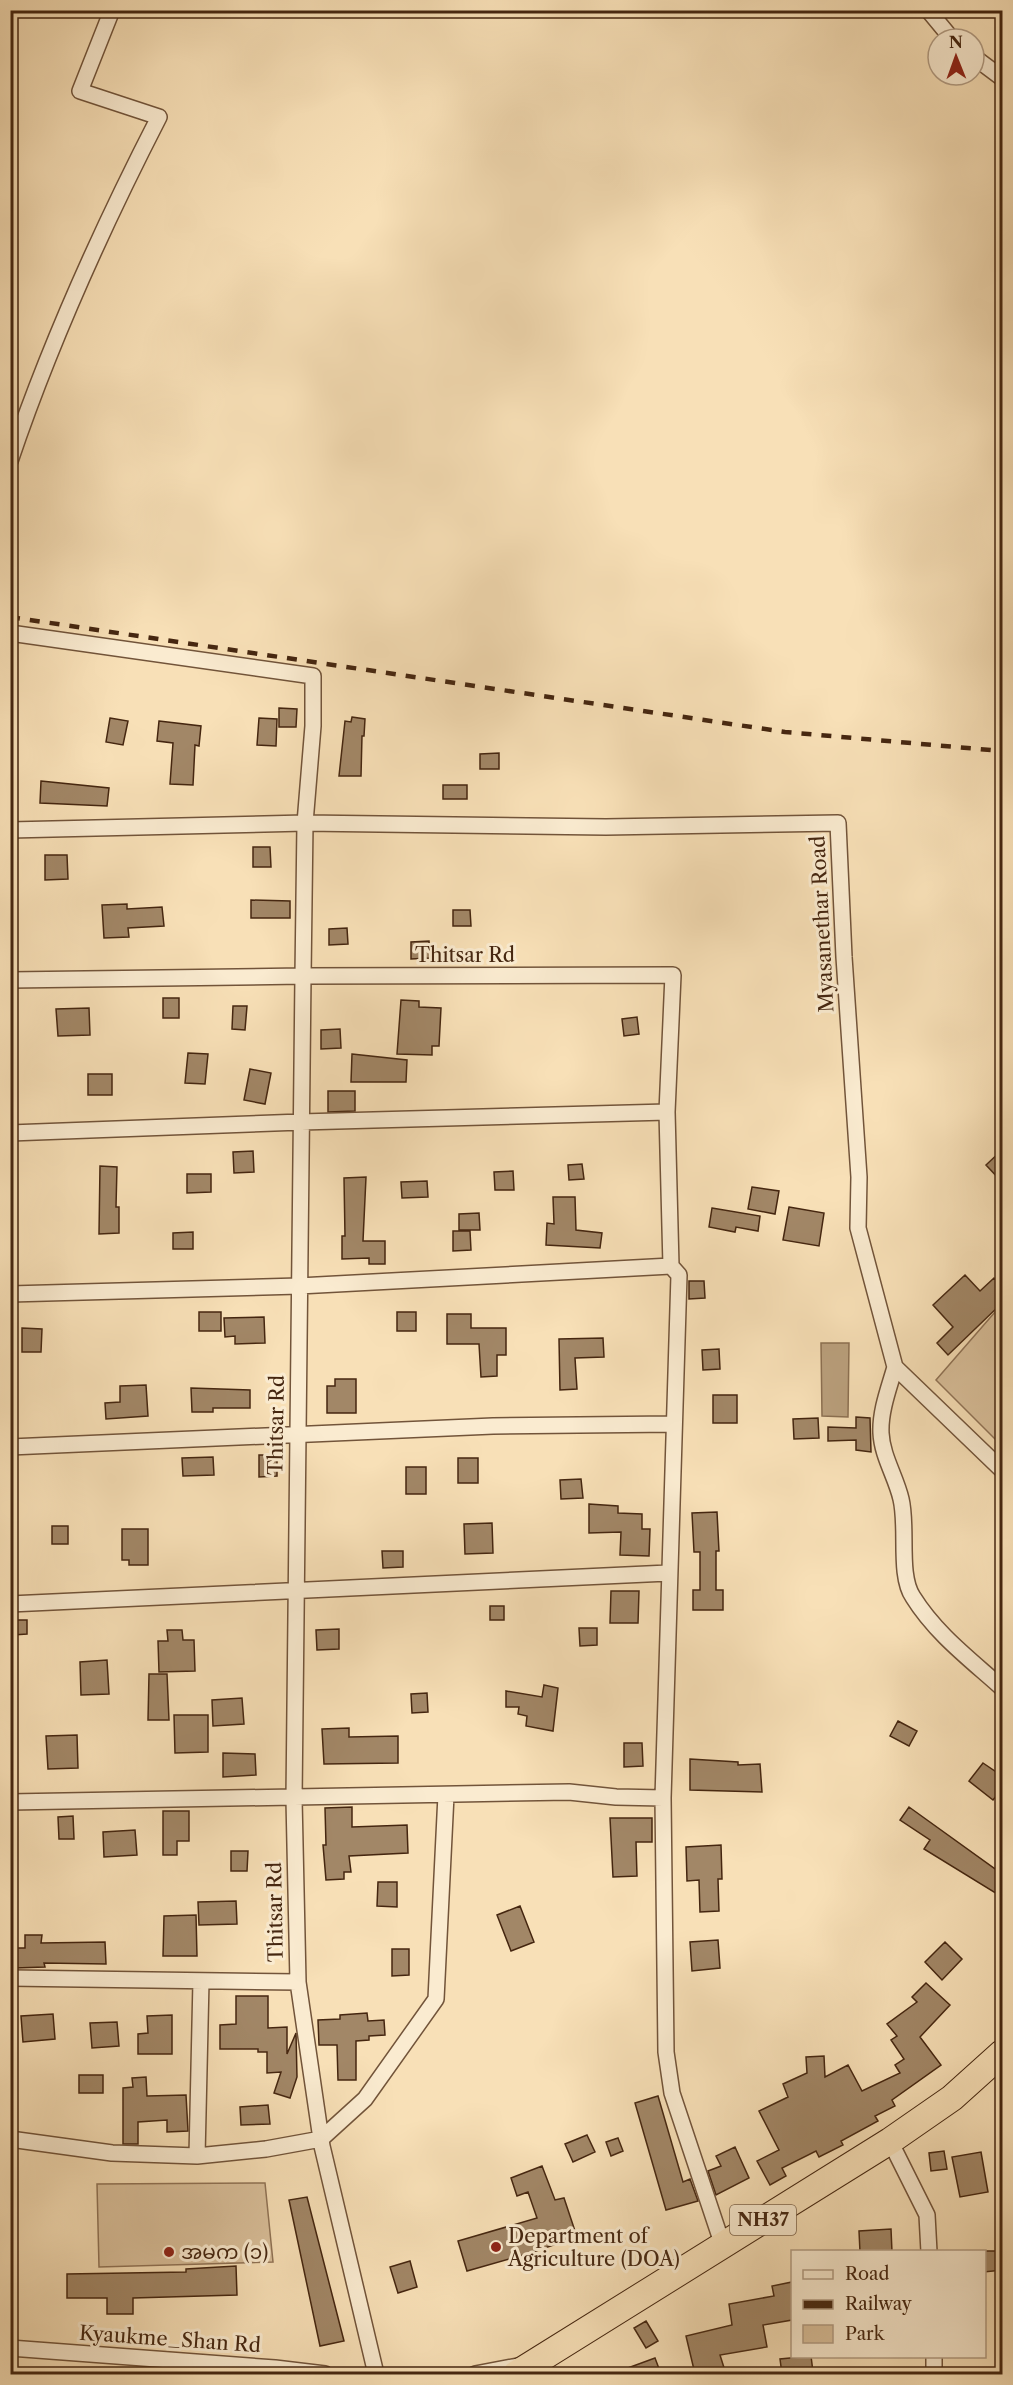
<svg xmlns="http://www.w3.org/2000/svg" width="1013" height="2385" font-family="'Libre Caslon Text','Noto Sans Myanmar',serif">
<rect width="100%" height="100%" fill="#f8e0b7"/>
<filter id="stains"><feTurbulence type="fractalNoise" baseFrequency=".00333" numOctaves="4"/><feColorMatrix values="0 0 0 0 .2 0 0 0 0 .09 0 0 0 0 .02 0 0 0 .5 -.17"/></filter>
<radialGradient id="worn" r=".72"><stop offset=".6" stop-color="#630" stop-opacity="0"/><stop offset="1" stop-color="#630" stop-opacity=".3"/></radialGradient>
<path fill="#dac09b" stroke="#907356" stroke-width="1.5" d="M1002,1304V1446L936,1380Z
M265,2183L273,2262L99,2267L97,2184Z"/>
<path fill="#bba17e" stroke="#8c7052" stroke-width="1.5" d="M821,1343H849L848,1417L822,1416Z"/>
<path fill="#a28767" stroke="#452610" stroke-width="1.5" d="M279,708L297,709L296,727H279Z
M352,717L365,719L364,736H362L361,776H339L345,721L351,722Z
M110,718L128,721L123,745L106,742Z
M259,718L277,719L276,746L257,745Z
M159,721L201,726L199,746L195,745L193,785L170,784L173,743L157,741Z
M499,753V769H480V754Z
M41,781L109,788L107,806L40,803Z
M443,785H467V799H443Z
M253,847H270L271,867H253Z
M45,855H67L68,879L45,880Z
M251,900L290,901V918H251Z
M127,904V909L162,907L164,926L128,928L129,937L104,938L102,905Z
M453,910H470L471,926H453Z
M347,928L348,944L329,945V929Z
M429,941L430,958L411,959V942Z
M163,998H179V1018H163Z
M401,1000L419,1001V1007L441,1008L439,1046H432V1055L397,1054Z
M233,1006H247L245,1030L232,1029Z
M89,1008L90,1035L58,1036L56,1009Z
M637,1017L639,1034L624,1036L622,1019Z
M340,1029L341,1048L321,1049V1030Z
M188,1053L208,1054L205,1084L185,1083Z
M352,1054L407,1060L406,1082H351Z
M250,1069L271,1073L265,1104L244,1100Z
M88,1074H112V1095H88Z
M328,1091H355V1111L328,1112Z
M1002,1150V1182L986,1165Z
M253,1151L254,1172L234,1173L233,1152Z
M582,1164L584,1179L569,1180L568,1165Z
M100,1166L117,1167L116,1207H119V1233L99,1234Z
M513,1171L514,1190H495L494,1172Z
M187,1174H211V1192L187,1193Z
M366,1177L363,1241H385V1264H369V1258L342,1259V1236H345L344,1178Z
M427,1181L428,1197L402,1198L401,1182Z
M752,1187L779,1191L775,1214L748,1209Z
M553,1197H575L576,1230L602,1233L600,1248L546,1245L547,1223L554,1224Z
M789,1207L824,1213L819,1246L783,1240Z
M712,1208L760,1216L758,1231L736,1227L735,1232L709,1227Z
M479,1213L480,1230H459V1214Z
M453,1231H470L471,1250L453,1251Z
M193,1232V1249H173V1233Z
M965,1275L980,1291L994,1278L1002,1286V1303L948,1355L937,1343L953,1327L933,1305Z
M689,1281H704L705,1298L689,1299Z
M199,1312H221V1331H199Z
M397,1312H416V1331H397Z
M447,1314H471V1328H506V1355H497V1376L481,1377L479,1344H447Z
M264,1317L265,1343L235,1344V1336L225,1337L224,1318Z
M22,1328L42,1329L41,1352H22Z
M603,1338L604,1357L575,1358L577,1389L560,1390L559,1339Z
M719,1349L720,1369L703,1370L702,1350Z
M335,1379H356V1413H327V1386H335Z
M146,1385L148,1416L106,1419L105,1403L120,1402V1386Z
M191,1388L250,1390V1408H213V1412H192Z
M713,1395H737V1423H713Z
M856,1417L870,1418L871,1452L856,1450V1440L828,1441V1427L856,1428Z
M818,1418L819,1438L794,1439L793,1419Z
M259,1455H277V1476L259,1477Z
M213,1457L214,1475L183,1476L182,1458Z
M458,1458H478V1483H458Z
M406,1467H426V1494H406Z
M581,1479L583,1498L561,1499L560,1480Z
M589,1504L618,1506V1513L642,1514V1529H650L649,1556L620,1555L621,1532L589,1533Z
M717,1512L719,1551H716V1590H723V1610H693V1590H700V1552H694L692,1513Z
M492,1523L493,1553L465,1554L464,1524Z
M52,1526H68V1544H52Z
M122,1529H148V1565H129V1560H122Z
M382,1551H403V1567L383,1568Z
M611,1591H639L638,1623H610Z
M490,1606H504V1620H490Z
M12,1620H27V1634L13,1635Z
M579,1628H597V1645L580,1646Z
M339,1629V1649L317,1650L316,1630Z
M167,1630H182L183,1640H194L195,1671L159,1672L158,1641H168Z
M107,1660L109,1694L81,1695L80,1662Z
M149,1674H167L169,1720H148Z
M544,1685L558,1688L553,1731L526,1726L527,1716L518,1714L519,1707H506V1691L542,1697Z
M427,1693L428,1712L412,1713L411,1694Z
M242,1698L244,1724L213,1726L212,1700Z
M174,1715H208V1752L175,1753Z
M898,1721L917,1731L909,1746L890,1736Z
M349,1728V1737L398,1736V1763L324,1764L322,1729Z
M77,1735L78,1768L48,1769L46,1736Z
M624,1743H642L643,1766L624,1767Z
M223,1753L255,1754L256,1775L223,1777Z
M690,1759L738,1762V1765L760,1764L762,1792L690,1790Z
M983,1763L1002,1776V1789L993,1800L969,1781Z
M352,1807V1827L407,1825L408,1853L349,1856L351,1872H344V1879L326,1880L323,1845H326L325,1808Z
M909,1807L1002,1874V1897L924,1849L930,1840L900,1820Z
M163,1811H189V1841H177V1855H163Z
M73,1816L74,1839H59L58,1817Z
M610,1818H652V1842H636L637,1876L613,1877Z
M135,1830L137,1855L104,1857L103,1832Z
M721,1845L722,1879H718L719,1911L700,1912L699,1880L687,1881L686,1847Z
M231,1851H248L247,1871H231Z
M378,1882H397V1907L377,1906Z
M236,1901L237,1924L199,1925L198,1902Z
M520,1906L534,1942L511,1951L497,1915Z
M196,1915L197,1956H163L164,1916Z
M25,1935H42L41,1943L105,1942L106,1964L44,1963L45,1967L14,1968L13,1948H25Z
M718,1940L720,1968L692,1971L690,1942Z
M945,1942L962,1959L942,1980L925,1962Z
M392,1949H409V1975L392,1976Z
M926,1983L950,2005L920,2037L941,2065L892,2100L895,2106L875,2116L878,2121L841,2141L843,2145L819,2157L816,2151L782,2168L786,2176L770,2185L757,2161L779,2150L759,2111L788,2097L783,2084L807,2073L806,2057L824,2056L825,2077L848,2065L862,2091L900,2073L895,2065L904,2059L891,2040L897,2036L887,2024L917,2002L912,1997Z
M236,1996H268V2028L287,2027V2054L296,2033L297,2077L290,2098L274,2093L281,2072L267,2073V2052H258V2049H220V2025L236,2024Z
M367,2013L368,2021L384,2020L385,2035L369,2036V2040L356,2041V2080H338L337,2045H319L318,2020L340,2019V2015Z
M53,2014L55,2039L23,2042L21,2016Z
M172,2015V2054H138V2034L148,2033L147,2016Z
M117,2022L119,2046L92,2048L90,2023Z
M79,2075H103V2093H79Z
M146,2077L147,2096L186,2095L188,2131L167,2132V2120L138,2122V2144H123V2088L133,2087L132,2078Z
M658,2096L683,2182L690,2179L698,2201L666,2210L635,2103Z
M268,2105L270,2124L241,2125L240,2107Z
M587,2135L595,2152L573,2162L565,2144Z
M618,2138L623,2151L611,2156L606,2142Z
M735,2147L749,2178L716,2195L708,2171L721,2166L716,2156Z
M944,2151L947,2169L931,2171L929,2153Z
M981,2152L988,2192L960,2197L952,2157Z
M542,2166L555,2200L564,2198L577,2237L527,2254L467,2271L458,2241L537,2218L528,2192L517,2196L511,2178Z
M307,2197L344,2341L320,2346L289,2200Z
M891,2229L892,2252H860L859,2231Z
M984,2251H1002V2270L984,2272Z
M410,2261L417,2287L398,2293L390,2267Z
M236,2266L237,2295L133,2298V2314H107V2298H67V2274L186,2272V2269Z
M792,2282V2320L763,2325L767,2347L720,2355L726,2374H695L686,2336L732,2325L729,2304L774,2296L772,2286Z
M646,2321L658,2341L646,2348L634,2328Z
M811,2356L813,2372L782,2374L780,2359Z
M655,2358L661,2374H614V2373Z"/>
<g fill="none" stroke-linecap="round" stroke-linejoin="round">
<g stroke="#72543a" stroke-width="18">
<path id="minor" d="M928,10L952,39
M974,57L1002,78
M10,461C50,343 102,228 159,117L80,91L112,10
M10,633L313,676V726L305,823L303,976L10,980
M10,830L305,823L606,827L838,823L844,957L859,1177L858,1228L895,1367L1002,1470
M10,1133L301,1122L667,1112L671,1266
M10,1294L299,1286L671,1266L679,1275L663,1798L666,2052L672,2093L723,2246
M895,1367C889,1388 880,1411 881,1433C882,1456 896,1477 901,1499C908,1528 898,1575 913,1597C936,1634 971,1660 1002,1688
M10,1447L493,1426L673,1424
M10,1604L668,1573
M10,1802L569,1792L616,1797L663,1798
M10,1978L298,1982
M10,2139L112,2153L197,2156L266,2149L321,2139L365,2099L436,1999L446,1795
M890,2141L927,2215L929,2252
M197,2156L201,1981
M10,2348L275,2368L325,2374
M934,2356V2374
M376,2374L322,2146L298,1982L294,1799L303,976L673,975L667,1112
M475,2374L523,2365"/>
</g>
<g stroke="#452610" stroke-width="28">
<path id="trunk" d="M516,2374L890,2141L952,2098L1002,2053"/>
</g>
<use href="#minor" stroke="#faebd0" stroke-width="15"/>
<use href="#trunk" stroke="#f8e0b7" stroke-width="26"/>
<path stroke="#452610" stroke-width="4.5" stroke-dasharray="10 10" stroke-linecap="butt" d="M10,617L785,732L1002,751"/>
</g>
<g fill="#8f2418" stroke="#faebd0" stroke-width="2">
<circle cx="496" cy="2247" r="6"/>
<circle cx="169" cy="2252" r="6"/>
</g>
<g text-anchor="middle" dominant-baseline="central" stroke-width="6" stroke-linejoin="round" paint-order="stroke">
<rect fill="#faebd0" stroke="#7b614a" stroke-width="1.5" x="730" y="2205" width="66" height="30" rx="4.5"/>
<g font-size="18" font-weight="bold" fill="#452610">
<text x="763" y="2220">NH37</text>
</g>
<g font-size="20" fill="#452610" stroke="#faebd0">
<text transform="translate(822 924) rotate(-93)">Myasanethar Road</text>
<text x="465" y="955">Thitsar Rd</text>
<text transform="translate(276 1425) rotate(-89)">Thitsar Rd</text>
<text transform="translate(275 1912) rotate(-91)">Thitsar Rd</text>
<text transform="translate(170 2339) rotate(4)">Kyaukme_Shan Rd</text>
</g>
<g font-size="20" fill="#452610" stroke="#faebd0" text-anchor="start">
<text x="508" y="2236">Department of<tspan x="508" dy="23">Agriculture (DOA)</tspan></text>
<text x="181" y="2252">အမက (၁)</text>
</g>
</g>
<rect width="1013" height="2385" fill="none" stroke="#f8e0b7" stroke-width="36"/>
<rect x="12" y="12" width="989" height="2361" fill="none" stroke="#452610" stroke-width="3"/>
<rect x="18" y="18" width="977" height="2349" fill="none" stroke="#452610" stroke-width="1.5"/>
<rect x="791" y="2250" width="195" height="108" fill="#faebd0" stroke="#b29c83" stroke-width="1.5"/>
<rect x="803" y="2270" width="30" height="9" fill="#faebd0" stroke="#b29c83" stroke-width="1.5"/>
<text x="845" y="2280" font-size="18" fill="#452610">Road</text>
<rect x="803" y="2300" width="30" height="9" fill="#452610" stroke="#b29c83" stroke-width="1.5"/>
<text x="845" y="2310" font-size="18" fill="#452610">Railway</text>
<rect x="803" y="2325" width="30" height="18" fill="#dac09b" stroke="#b29c83" stroke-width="1.5"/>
<text x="845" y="2340" font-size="18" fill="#452610">Park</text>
<g transform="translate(956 57) rotate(359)"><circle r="28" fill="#faebd0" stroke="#b29c83" stroke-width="1.5"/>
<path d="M0-4.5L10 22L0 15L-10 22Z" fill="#8f2418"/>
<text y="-9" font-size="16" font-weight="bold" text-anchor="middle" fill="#452610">N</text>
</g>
<rect width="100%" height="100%" filter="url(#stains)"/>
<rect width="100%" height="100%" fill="url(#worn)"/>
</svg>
